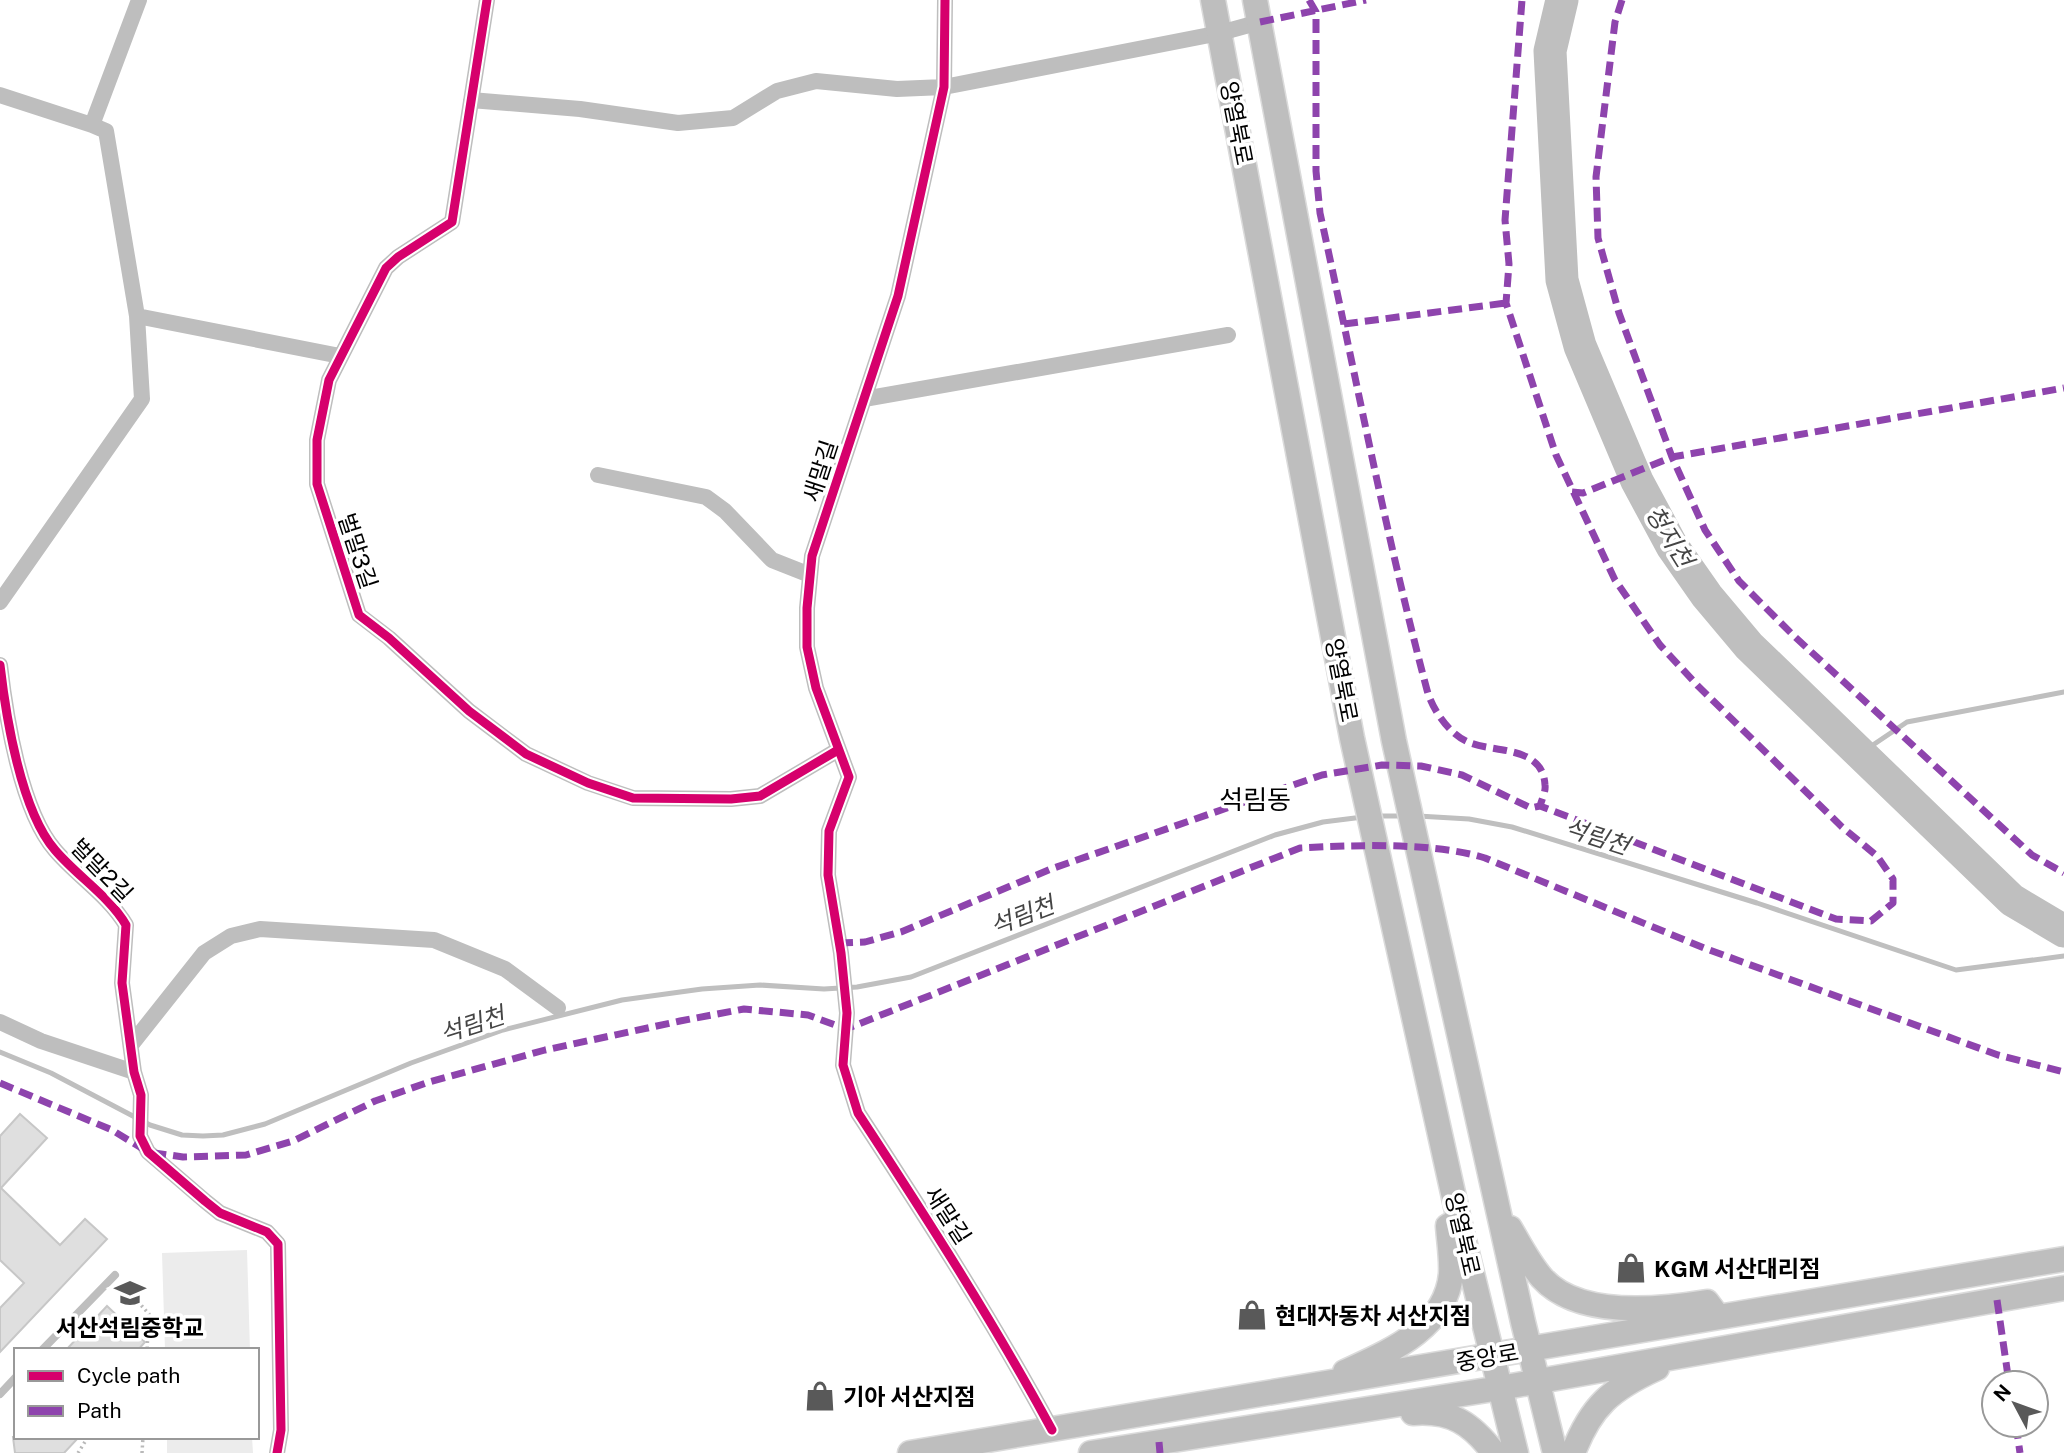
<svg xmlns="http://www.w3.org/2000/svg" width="2064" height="1453" font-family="'Public Sans','Noto Sans KR',sans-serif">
<rect width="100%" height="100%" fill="#fff"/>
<path fill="#ececec" d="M247,1250L250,1350H165L162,1253Z
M167,1437H252L253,1453H167Z"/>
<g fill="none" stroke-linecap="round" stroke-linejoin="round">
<path stroke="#bfbfbf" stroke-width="5" d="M1861,753L1907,722L2064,692
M1376,816H1405
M1418,816L1469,819L1512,827L1757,903L1956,970L2064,956
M0,1052L51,1073L150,1125L182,1135L203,1136L223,1135L265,1124L411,1063L503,1030L622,1000L702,989L760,985L824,989L857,987L911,977L1275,835L1323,822L1363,817"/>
<path stroke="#bfbfbf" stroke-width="33" d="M1562,0L1550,51L1562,280L1580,346L1637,481L1672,546L1707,596L1749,646L2012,900L2064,931"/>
</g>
<path fill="#dfdfdf" stroke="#c7c7c7" stroke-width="2" d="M20,1114L47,1138L1,1188L60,1245L85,1219L107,1239L0,1352V1308L24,1283L0,1260V1136Z
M107,1306L145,1342L138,1350H66Z
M13,1437H79L64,1453H15Z"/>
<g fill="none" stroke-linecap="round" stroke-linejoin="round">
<g stroke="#dbdbdb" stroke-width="27">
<path id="primary" d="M1213,0L1352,738L1459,1220L1516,1453
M1255,0L1394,741L1523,1322L1555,1453
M1510,1228C1520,1245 1529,1263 1542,1278C1578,1318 1658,1310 1707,1302L1716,1314
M1345,1372C1388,1352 1446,1329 1451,1274C1452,1259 1449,1241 1448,1226L1452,1224
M1413,1413C1451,1410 1471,1423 1494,1453
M910,1453L2064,1259
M1091,1453L1500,1388L2064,1288
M1573,1453C1591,1406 1611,1389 1657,1368"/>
</g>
<path stroke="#b9b9b9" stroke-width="3.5" stroke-dasharray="2 3.5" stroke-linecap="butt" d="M123,1285L149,1314L147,1350
M78,1453L88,1437
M142,1453L143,1437"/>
<path stroke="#bebebe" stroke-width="8" d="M42,1350L115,1275
M0,1394L16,1377"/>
<path stroke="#bebebe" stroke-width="16" d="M487,0L452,222L398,257L386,268L329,380L317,440V484L359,615L389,638L469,711L526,754L588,783L633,798L731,799L760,796L838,750
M945,0L944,87L898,296L812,556L807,608V647L816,688L849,777L829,831L828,875L841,953L847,1013L843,1065L858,1113C926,1217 993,1321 1052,1430
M0,95L92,125
M471,100L580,109L678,123L733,118L777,91L816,81L897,89L944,87L1220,33L1260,22
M137,316L340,356
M864,399L1228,335
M598,475L706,497L725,511L772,560L810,575
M0,602L142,399L137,316L106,131L92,125L139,0
M0,665C6,717 21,811 55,850C77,876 109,896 126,925L122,983L134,1072L141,1095L140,1136L148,1152L205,1201L220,1213L267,1232L278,1244L281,1430L277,1453
M0,1022L41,1041L134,1072
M131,1045L204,953L231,936L260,929L434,940L505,969L558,1008"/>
<use href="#primary" stroke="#bebebe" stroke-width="24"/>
<path stroke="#8e44ad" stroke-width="7" stroke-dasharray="14 7" stroke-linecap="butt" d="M1309,0L1316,12V171L1320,213C1355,372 1385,532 1427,690C1432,709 1449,734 1468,742C1493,753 1543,745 1545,785C1546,791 1542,799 1540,806
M1622,0L1615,22L1596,177L1598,238L1619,313L1672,457L1705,530L1739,581L1794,636L2032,855L2064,873
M1260,22L1366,0
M1344,324L1506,303
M1572,492L1583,493L1672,457L2064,388
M839,943L865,942L901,932L1051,869L1322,775L1382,765L1421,766L1462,775L1531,808L1540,806L1836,919L1871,921L1893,903V879L1877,856L1842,827L1698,686L1660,645L1615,580L1556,455L1506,303L1509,264L1505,220L1522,0
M0,1083L112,1130L148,1152L183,1157L246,1155L293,1141L375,1101L429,1082L545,1050L680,1021L744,1009L808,1015L846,1029L1300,848C1355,845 1433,842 1485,858L1704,948L1998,1055L2064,1072
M1997,1300L2009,1383
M2016,1425L2020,1453
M1159,1442L1160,1453"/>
<g stroke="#fff" stroke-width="13">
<path id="cycleway" d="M487,0L452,222L398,257L386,268L329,380L317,440V484L359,615L389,638L469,711L526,754L588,783L633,798L731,799L760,796L838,750
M945,0L944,87L898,296L812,556L807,608V647L816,688L849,777L829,831L828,875L841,953L847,1013L843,1065L858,1113C926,1217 993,1321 1052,1430
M0,665C6,717 21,811 55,850C77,876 109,896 126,925L122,983L134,1072L141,1095L140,1136L148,1152L205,1201L220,1213L267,1232L278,1244L281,1430L277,1453"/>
</g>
<use href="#cycleway" stroke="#d6006c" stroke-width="9"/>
</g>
<defs>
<g id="shop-bare" transform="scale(2.415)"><path d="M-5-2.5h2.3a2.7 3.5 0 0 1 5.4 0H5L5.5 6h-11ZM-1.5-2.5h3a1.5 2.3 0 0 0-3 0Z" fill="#595959" stroke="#fff" stroke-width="2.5" paint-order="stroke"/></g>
<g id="school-bare" transform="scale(2.415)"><path d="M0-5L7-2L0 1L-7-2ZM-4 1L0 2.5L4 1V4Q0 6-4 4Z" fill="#595959" stroke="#fff" stroke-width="2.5" paint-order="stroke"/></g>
</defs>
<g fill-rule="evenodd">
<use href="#shop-bare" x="1631" y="1268"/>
<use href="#school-bare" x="130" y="1293"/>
<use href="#shop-bare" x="1252" y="1315"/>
<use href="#shop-bare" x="820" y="1396"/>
</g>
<g text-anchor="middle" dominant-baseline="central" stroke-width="7" stroke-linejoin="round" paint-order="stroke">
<g font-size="23" fill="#000" stroke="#fff">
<text transform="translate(1237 123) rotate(79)">양열북로</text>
<text transform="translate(820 471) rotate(-72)">새말길</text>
<text transform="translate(358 551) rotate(72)">벌말3길</text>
<text transform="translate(1342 680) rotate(79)">양열북로</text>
<text transform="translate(102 870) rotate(46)">벌말2길</text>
<text transform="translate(948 1215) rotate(57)">새말길</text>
<text transform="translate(1463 1234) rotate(77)">양열북로</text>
<text transform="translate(1487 1357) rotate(-10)">중앙로</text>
</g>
<g font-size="23" font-weight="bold" fill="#000" stroke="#fff" text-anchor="start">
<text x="1654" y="1268">KGM 서산대리점</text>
<text x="1275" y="1315">현대자동차 서산지점</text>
<text x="130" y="1327" text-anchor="middle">서산석림중학교</text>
<text x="843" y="1396">기아 서산지점</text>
</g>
<g font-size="24" font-style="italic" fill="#444" stroke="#fff">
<text transform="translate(1670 536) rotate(58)">청지천</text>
<text transform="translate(1597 836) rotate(18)">석림천</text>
<text transform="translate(1022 915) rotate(-21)">석림천</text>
<text transform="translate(472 1024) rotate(-18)">석림천</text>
</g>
<g font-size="26" fill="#000" stroke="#fff">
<text x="1255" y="799">석림동</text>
</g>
</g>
<rect x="14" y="1348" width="245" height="91" fill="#ffffff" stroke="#999999" stroke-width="2"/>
<rect x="28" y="1371" width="35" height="10" fill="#d6006c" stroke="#999999" stroke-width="2"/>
<text x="77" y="1383" font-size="21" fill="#000000">Cycle path</text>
<rect x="28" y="1406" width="35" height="10" fill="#8e44ad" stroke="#999999" stroke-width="2"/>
<text x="77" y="1418" font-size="21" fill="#000000">Path</text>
<g transform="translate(2015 1404) rotate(311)"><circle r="33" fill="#ffffff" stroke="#999999" stroke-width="2"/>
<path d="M0-5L12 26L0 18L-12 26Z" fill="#595959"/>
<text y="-10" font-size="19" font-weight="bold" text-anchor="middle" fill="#000000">N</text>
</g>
</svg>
